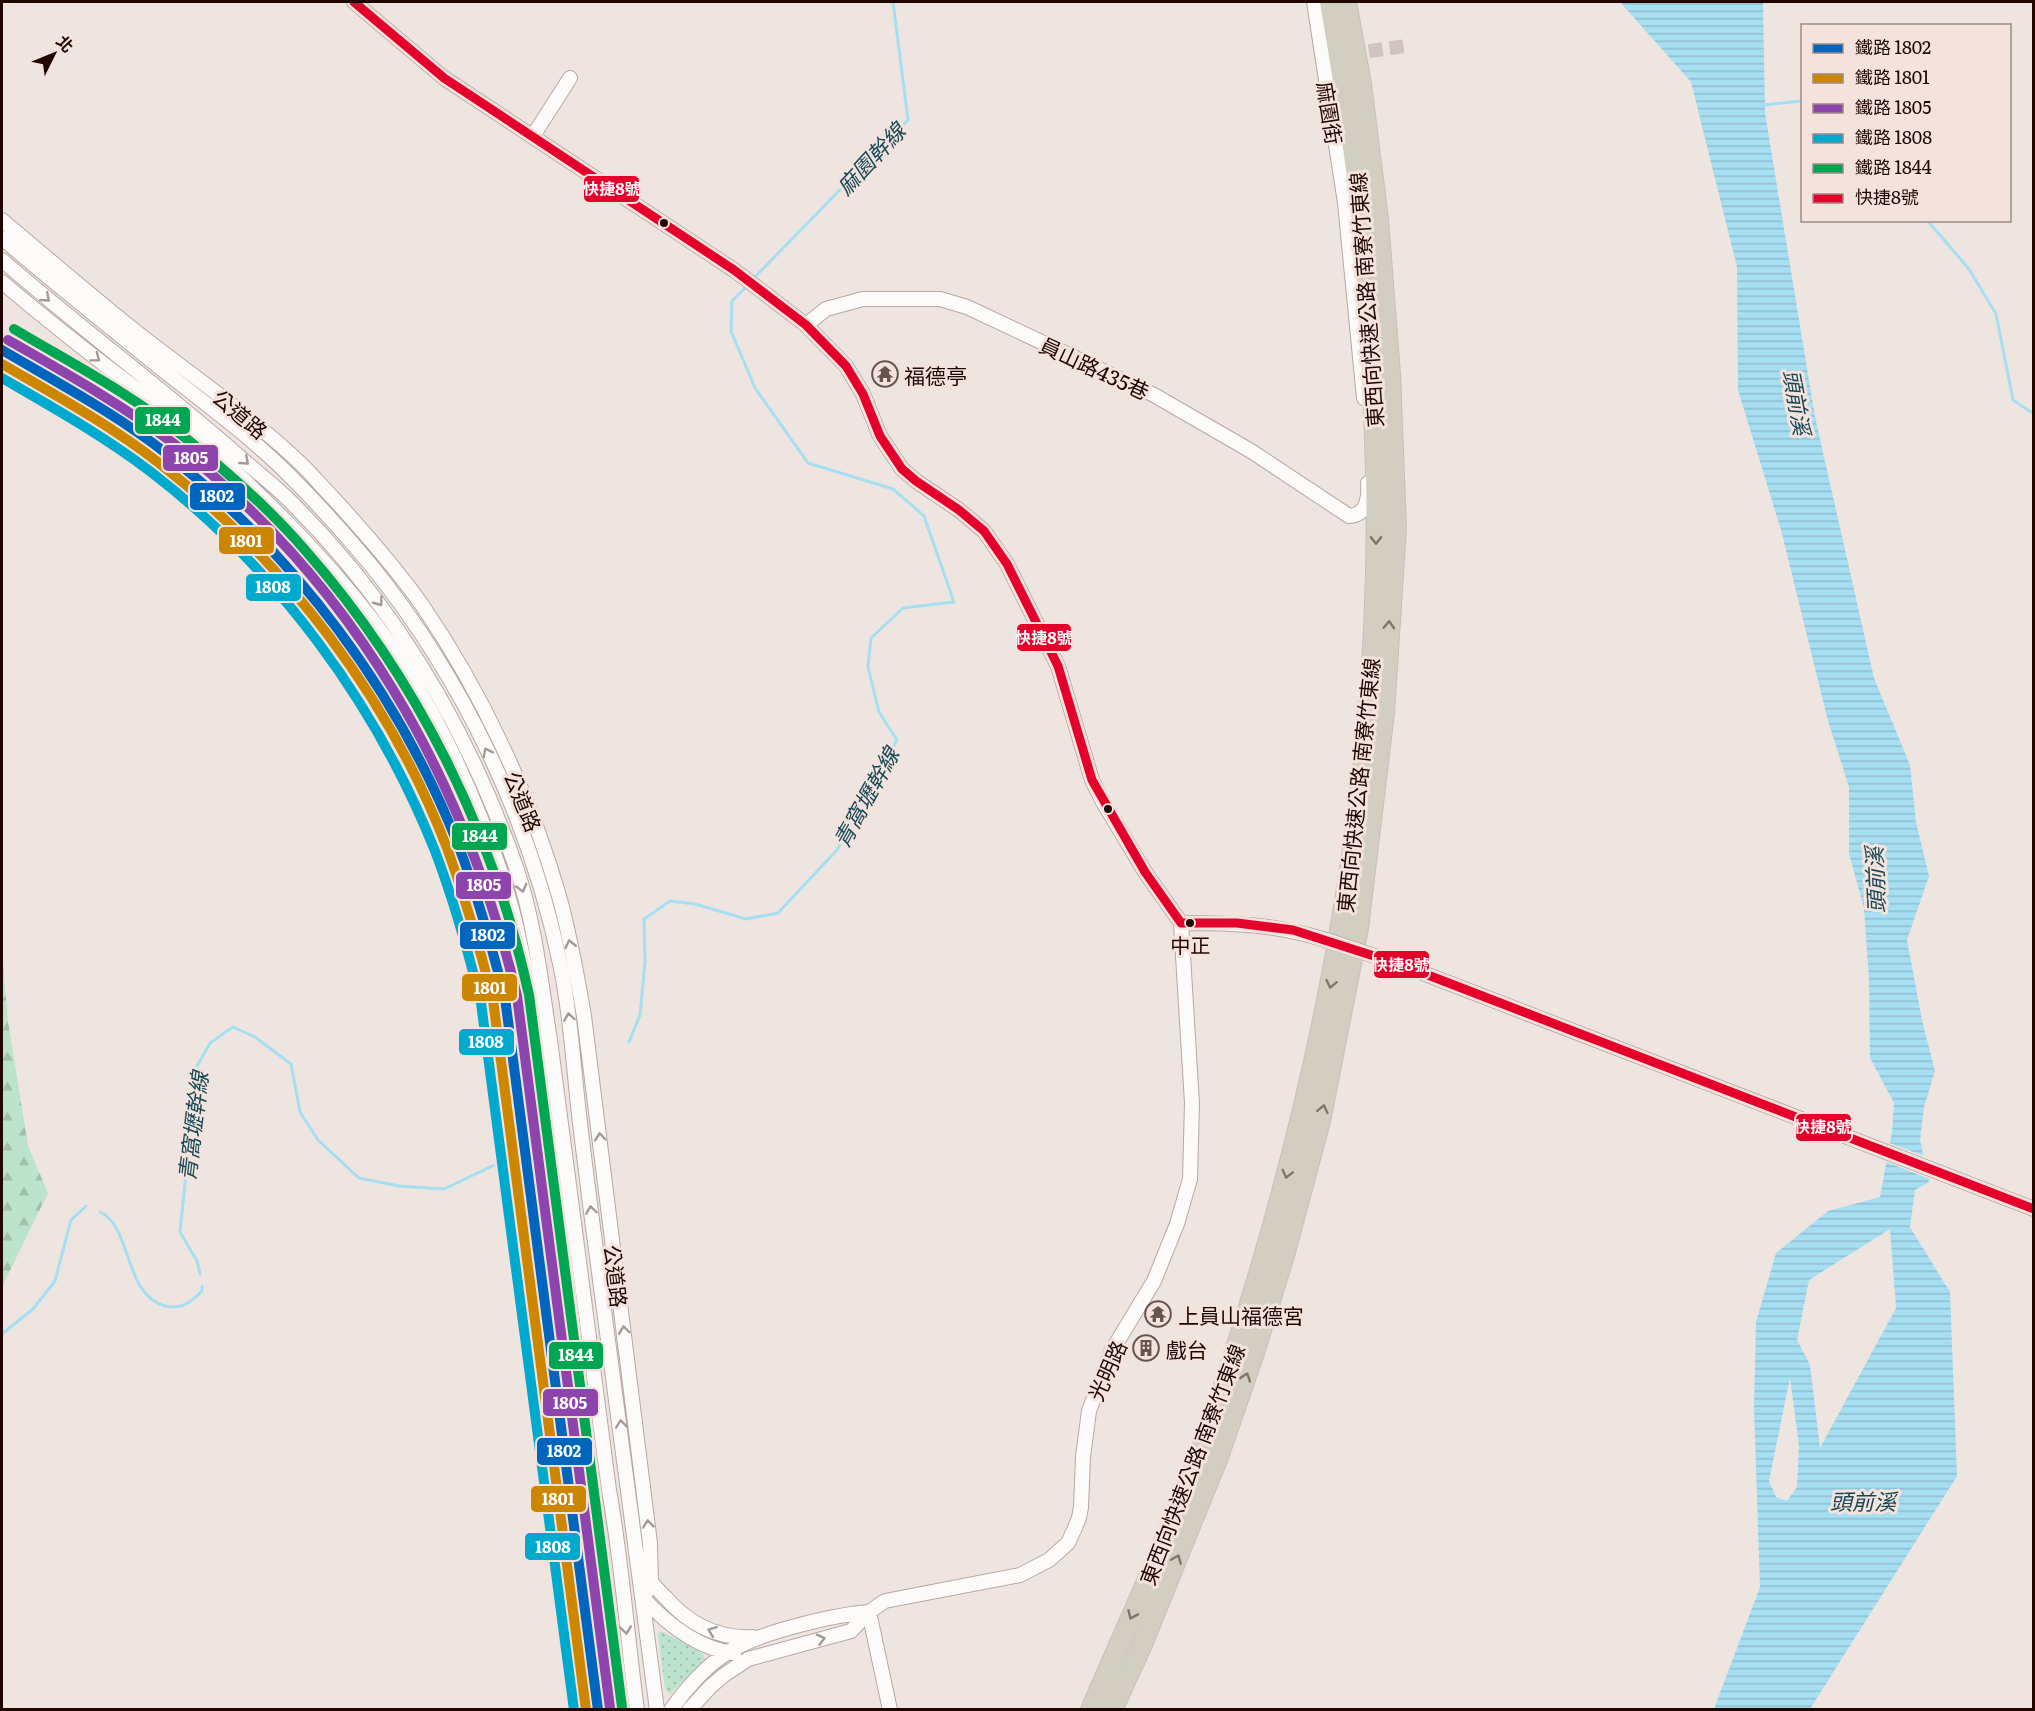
<svg xmlns="http://www.w3.org/2000/svg" width="2035" height="1711" font-family="Literata,'Noto Sans TC',serif">
<defs>
<pattern id="grass-dots" width="8" height="8" patternUnits="userSpaceOnUse" patternTransform="scale(1.5)"><rect width="8" height="8" fill="#bce3cc"/><path d="M2 2h.1M6 6h.1" fill="none" stroke="#a1c1ad" stroke-width="1.8" stroke-linecap="round"/></pattern>
<pattern id="forest-firs" width="22" height="20" patternUnits="userSpaceOnUse" patternTransform="scale(1.5)"><rect width="22" height="20" fill="#bce3cc"/><path d="M5 1l3.5 6h-7zM16 11l3.5 6h-7z" fill="#a1c1ad"/></pattern>
<pattern id="water-rules" width="6" height="5" patternUnits="userSpaceOnUse" patternTransform="scale(1.5)"><rect width="6" height="5" fill="#a6dff2"/><path d="M0 2.5h6" fill="none" stroke="#8fbece"/></pattern>
</defs>
<rect width="100%" height="100%" fill="#eee5e1"/>
<path fill="url(#grass-dots)" d="M660,1631C664,1632 701,1652 703,1654C704,1655 705,1657 705,1659L670,1694L665,1689L658,1635Z"/>
<path fill="url(#forest-firs)" d="M2,953L8,1021L28,1146L48,1193L2,1287Z"/>
<path fill="url(#water-rules)" fill-rule="evenodd" d="M1620,2H1763L1765,113L1815,417L1874,678L1910,765L1916,822L1929,876L1907,940L1922,1020L1935,1071L1924,1107L1920,1140L1929,1182L1915,1190L1910,1227L1950,1292L1957,1476L1810,1709H1714L1760,1587L1754,1407L1756,1322L1776,1253L1828,1211L1880,1197L1892,1132L1894,1103L1870,1058L1869,980L1864,908L1849,854V787L1828,721L1781,530L1738,390L1737,267L1691,82ZM1890,1229L1896,1308L1820,1448L1810,1365L1797,1340L1809,1280ZM1790,1378L1799,1446L1797,1487L1787,1501L1776,1497L1769,1481Z"/>
<path fill="#eee5e1" d="M1887,1142L1927,1157L1932,1180L1884,1161Z"/>
<g fill="none" stroke-linecap="round" stroke-linejoin="round">
<path stroke="#a6dff2" stroke-width="3" d="M1763,105L1802,101
M1927,220L1969,269L1996,314L2013,400L2034,414
M752,280L908,120L893,2
M629,1042L640,1015L645,962L644,919L670,901L695,904L746,919L778,913L837,850L897,740L879,712L868,667L871,638L903,608L954,602L924,516L893,489L808,463L755,388L731,331L732,301L748,285
M100,1212C132,1226 123,1294 165,1306C182,1310 191,1302 202,1291V1286
M200,1274L197,1261L180,1232L197,1066L210,1043L233,1027L255,1037L291,1064L300,1112L318,1140L359,1178L399,1186L444,1189L507,1159
M2,1334L33,1309L55,1281L71,1220L86,1206"/>
<path stroke="#cfc4bf" stroke-width="14" stroke-dasharray="14 7" stroke-linecap="butt" d="M1348,54L1406,46"/>
<g stroke="#b9a7a0" stroke-width="16">
<path id="minor" d="M354,2L444,78L734,270L806,325L846,366L863,394L880,436L902,469L916,481L959,510L984,531L1007,564L1058,666L1092,780L1103,802L1145,872L1181,923L1192,1103L1190,1179L1177,1224L1154,1281L1111,1352L1089,1411L1083,1457L1081,1507L1079,1518L1074,1530L1068,1543L1049,1560L1020,1575L885,1601L869,1612L851,1631L748,1659L724,1675L710,1687L689,1710
M1314,2L1345,203L1364,398
M533,136L570,78
M2,220C46,257 90,295 135,331C190,374 248,414 299,462C311,473 322,487 334,499C365,533 396,568 422,605C481,691 530,795 559,896C570,935 577,975 584,1016L650,1543L651,1582L643,1599
M2,238C51,280 102,321 153,362C199,399 248,434 290,476C318,504 345,534 370,564C464,680 531,821 561,968C569,1007 572,1046 576,1086C580,1128 586,1170 591,1212C614,1378 636,1544 657,1710
M2,260C80,328 164,390 242,459C258,473 275,486 290,501C395,605 469,731 517,870C535,924 541,983 550,1040L609,1490C622,1563 627,1636 637,1710
M2,282C41,315 81,347 122,378C144,395 167,410 187,428C256,489 322,553 377,626C430,697 474,792 502,876C520,929 528,985 537,1041L621,1710
M806,325L826,309L863,299H940L967,307L1154,395L1251,451L1349,516C1367,515 1369,498 1368,483
M1181,923C1235,923 1274,924 1326,940
M1402,965L2034,1209
M648,1576C652,1585 659,1591 666,1598C689,1624 718,1639 753,1637
M642,1597C666,1623 697,1649 734,1653
M869,1612L890,1710
M671,1710C686,1688 708,1664 730,1651C761,1632 833,1615 869,1612"/>
</g>
<g stroke="#c8bfbd" stroke-width="22">
<path id="highway" d="M1091,1710C1136,1604 1186,1501 1222,1392C1310,1127 1370,851 1376,572C1378,496 1375,419 1370,343C1368,305 1367,266 1363,228C1355,152 1343,77 1330,2
M1112,1710L1140,1649L1218,1457L1253,1356L1285,1252L1320,1121L1358,928L1384,713L1396,528L1390,374L1378,219L1361,84L1346,2"/>
</g>
<use href="#minor" stroke="#fcfbfa" stroke-width="14"/>
<use href="#highway" stroke="#d2cfc2" stroke-width="20"/>
<g stroke="#b9a7a0" stroke-width="16" stroke-linecap="butt">
<path id="minor-bridge" d="M1326,940L1402,965"/>
</g>
<use href="#minor-bridge" stroke="#fcfbfa" stroke-width="14"/>
<g stroke="#f3e3dc" stroke-width="14">
<path id="bus-1" d="M354,2L444,78L734,270L806,325L846,366L863,394L880,436L902,469L916,481L959,510L984,531L1007,564L1058,666L1092,780L1145,872L1181,923
M1181,923H1237L1293,930L1402,965L2034,1209"/>
</g>
<use href="#bus-1" stroke="#e4002b" stroke-width="9"/>
<g stroke="#f3e3dc" stroke-width="15">
<path id="rail-1" d="M2,350C58,383 116,414 167,454C296,556 396,689 457,842C477,893 491,945 505,998L598,1710"/>
</g>
<g stroke="#f3e3dc" stroke-width="15">
<path id="rail-2" d="M2,364C55,395 110,425 159,463C286,562 389,697 447,848C465,898 480,949 493,1000L586,1710"/>
</g>
<g stroke="#f3e3dc" stroke-width="15">
<path id="rail-3" d="M8,340C64,372 121,404 173,443C354,582 464,777 517,996L610,1708"/>
</g>
<g stroke="#f3e3dc" stroke-width="15">
<path id="rail-4" d="M2,378C52,407 104,436 151,472C277,569 376,703 435,851C454,901 468,951 481,1003L574,1710"/>
</g>
<g stroke="#f3e3dc" stroke-width="15">
<path id="rail-5" d="M14,329C71,363 131,394 183,436C226,471 269,508 305,550C416,676 493,831 529,995L622,1707"/>
</g>
<use href="#rail-1" stroke="#0065bd" stroke-width="10"/>
<use href="#rail-2" stroke="#cc8600" stroke-width="10"/>
<use href="#rail-3" stroke="#8e44ad" stroke-width="10"/>
<use href="#rail-4" stroke="#00a9ce" stroke-width="10"/>
<use href="#rail-5" stroke="#00a651" stroke-width="10"/>
</g>
<defs><path id="oneway-chevron" d="M-2-3.5L2.5 0L-2 3.5" fill="none" stroke-width="1.6" stroke-linecap="round" stroke-linejoin="round" transform="scale(1.5)"/></defs>
<g stroke="#a49996">
<use href="#oneway-chevron" transform="translate(46 298) rotate(41)"/>
<use href="#oneway-chevron" transform="translate(96 358) rotate(37)"/>
<use href="#oneway-chevron" transform="translate(245 461) rotate(41)"/>
<use href="#oneway-chevron" transform="translate(379 602) rotate(53)"/>
<use href="#oneway-chevron" transform="translate(487 752) rotate(-117)"/>
<use href="#oneway-chevron" transform="translate(522 888) rotate(75)"/>
<use href="#oneway-chevron" transform="translate(570 944) rotate(-103)"/>
<use href="#oneway-chevron" transform="translate(569 1017) rotate(-98)"/>
<use href="#oneway-chevron" transform="translate(600 1137) rotate(-95)"/>
<use href="#oneway-chevron" transform="translate(591 1210) rotate(-98)"/>
<use href="#oneway-chevron" transform="translate(624 1330) rotate(-97)"/>
<use href="#oneway-chevron" transform="translate(621 1424) rotate(-96)"/>
<use href="#oneway-chevron" transform="translate(648 1524) rotate(-96)"/>
<use href="#oneway-chevron" transform="translate(626 1630) rotate(83)"/>
<use href="#oneway-chevron" transform="translate(712 1631) rotate(-159)"/>
<use href="#oneway-chevron" transform="translate(821 1639) rotate(-15)"/>
</g>
<g stroke="#82756b">
<use href="#oneway-chevron" transform="translate(1376 540) rotate(90)"/>
<use href="#oneway-chevron" transform="translate(1389 625) rotate(-87)"/>
<use href="#oneway-chevron" transform="translate(1331 984) rotate(102)"/>
<use href="#oneway-chevron" transform="translate(1323 1109) rotate(-78)"/>
<use href="#oneway-chevron" transform="translate(1287 1174) rotate(104)"/>
<use href="#oneway-chevron" transform="translate(1246 1377) rotate(-71)"/>
<use href="#oneway-chevron" transform="translate(1177 1559) rotate(-68)"/>
<use href="#oneway-chevron" transform="translate(1132 1615) rotate(114)"/>
</g>
<defs>
<g id="temple-ring" transform="scale(1.35)"><circle r="9.5" fill="#f3e3dc" stroke="#68544f" stroke-width="1.5"/><path d="M0-6L5-2H3V0L6.5 2.5H4V6H1.5V3h-3V6H-4V2.5H-6.5L-3 0V-2H-5Z" fill="#68544f"/></g>
<g id="building-ring" transform="scale(1.35)"><circle r="9.5" fill="#f3e3dc" stroke="#68544f" stroke-width="1.5"/><path d="M-4-6H4V6H1V3H-1V6H-4ZM-2.5-4.3h1.7v1.8h-1.7ZM.8-4.3h1.7v1.8H.8ZM-2.5-1h1.7V.8h-1.7ZM.8-1h1.7V.8H.8Z" fill="#68544f"/></g>
</defs>
<g fill-rule="evenodd">
<use href="#temple-ring" x="885" y="374"/>
<use href="#temple-ring" x="1158" y="1314"/>
<use href="#building-ring" x="1146" y="1348"/>
</g>
<g fill="#200600" stroke="#f3e3dc" stroke-width="2">
<circle cx="664" cy="223" r="5"/>
<circle cx="1108" cy="809" r="5"/>
<circle cx="1190" cy="923" r="5"/>
</g>
<g text-anchor="middle" dominant-baseline="central" stroke-width="6" stroke-linejoin="round" paint-order="stroke">
<g font-size="20" fill="#200600" stroke="#f3e3dc">
<text x="1190" y="944">中正</text>
</g>
<g font-size="21" fill="#200600" stroke="#f3e3dc">
<text transform="translate(1331 113) rotate(81)">麻園街</text>
<text transform="translate(1365 300) rotate(-94)">東西向快速公路 南寮竹東線</text>
<text transform="translate(1095 367) rotate(25)">員山路435巷</text>
<text transform="translate(241 413) rotate(40)">公道路</text>
<text transform="translate(1357 785) rotate(-84)">東西向快速公路 南寮竹東線</text>
<text transform="translate(524 801) rotate(68)">公道路</text>
<text transform="translate(617 1276) rotate(83)">公道路</text>
<text transform="translate(1106 1370) rotate(-66)">光明路</text>
<text transform="translate(1191 1464) rotate(-69)">東西向快速公路 南寮竹東線</text>
</g>
<g font-size="21" fill="#200600" stroke="#f3e3dc" text-anchor="start">
<text x="904" y="374">福德亭</text>
<text x="1178" y="1314">上員山福德宮</text>
<text x="1166" y="1348">戲台</text>
</g>
<g font-size="22" font-style="italic" fill="#164857" stroke="#f3e3dc">
<text transform="translate(870 158) rotate(-47)">麻園幹線</text>
<text transform="translate(1798 402) rotate(80)">頭前溪</text>
<text transform="translate(865 797) rotate(-61)">青窩壢幹線</text>
<text transform="translate(1874 880) rotate(-92)">頭前溪</text>
<text transform="translate(192 1126) rotate(-83)">青窩壢幹線</text>
<text x="1863" y="1500">頭前溪</text>
</g>
</g>
<g stroke="#f3e3dc" stroke-width="2">
<rect x="583" y="175" width="57" height="28" rx="6" fill="#e4002b"/>
<rect x="134" y="406" width="57" height="29" rx="6" fill="#00a651"/>
<rect x="162" y="444" width="57" height="28" rx="6" fill="#8e44ad"/>
<rect x="189" y="482" width="57" height="29" rx="6" fill="#0065bd"/>
<rect x="218" y="526" width="57" height="29" rx="6" fill="#cc8600"/>
<rect x="245" y="573" width="57" height="29" rx="6" fill="#00a9ce"/>
<rect x="1016" y="623" width="56" height="29" rx="6" fill="#e4002b"/>
<rect x="451" y="822" width="57" height="29" rx="6" fill="#00a651"/>
<rect x="455" y="871" width="57" height="29" rx="6" fill="#8e44ad"/>
<rect x="459" y="921" width="57" height="29" rx="6" fill="#0065bd"/>
<rect x="1373" y="950" width="57" height="29" rx="6" fill="#e4002b"/>
<rect x="461" y="973" width="57" height="29" rx="6" fill="#cc8600"/>
<rect x="458" y="1028" width="57" height="28" rx="6" fill="#00a9ce"/>
<rect x="1795" y="1113" width="57" height="29" rx="6" fill="#e4002b"/>
<rect x="548" y="1341" width="56" height="29" rx="6" fill="#00a651"/>
<rect x="542" y="1388" width="57" height="29" rx="6" fill="#8e44ad"/>
<rect x="536" y="1437" width="57" height="29" rx="6" fill="#0065bd"/>
<rect x="530" y="1485" width="57" height="28" rx="6" fill="#cc8600"/>
<rect x="524" y="1532" width="57" height="29" rx="6" fill="#00a9ce"/>
</g>
<g font-size="16" text-anchor="middle" font-weight="bold" fill="#fff">
<text x="612" y="195">快捷8號</text>
<text x="163" y="426">1844</text>
<text x="191" y="464">1805</text>
<text x="217" y="502">1802</text>
<text x="246" y="547">1801</text>
<text x="273" y="593">1808</text>
<text x="1044" y="644">快捷8號</text>
<text x="480" y="842">1844</text>
<text x="484" y="891">1805</text>
<text x="488" y="941">1802</text>
<text x="1401" y="971">快捷8號</text>
<text x="490" y="994">1801</text>
<text x="486" y="1048">1808</text>
<text x="1823" y="1133">快捷8號</text>
<text x="576" y="1361">1844</text>
<text x="570" y="1409">1805</text>
<text x="564" y="1457">1802</text>
<text x="558" y="1505">1801</text>
<text x="553" y="1553">1808</text>
</g>
<rect width="2035" height="1711" fill="none" stroke="#200600" stroke-width="6"/>
<rect x="1801" y="24" width="210" height="198" fill="#f3e3dc" stroke="#9f8b84" stroke-width="1.5"/>
<rect x="1813" y="44" width="30" height="9" fill="#0065bd" stroke="#9f8b84" stroke-width="1.5"/>
<text x="1855" y="54" font-size="18" fill="#200600">鐵路 1802</text>
<rect x="1813" y="74" width="30" height="9" fill="#cc8600" stroke="#9f8b84" stroke-width="1.5"/>
<text x="1855" y="84" font-size="18" fill="#200600">鐵路 1801</text>
<rect x="1813" y="104" width="30" height="9" fill="#8e44ad" stroke="#9f8b84" stroke-width="1.5"/>
<text x="1855" y="114" font-size="18" fill="#200600">鐵路 1805</text>
<rect x="1813" y="134" width="30" height="9" fill="#00a9ce" stroke="#9f8b84" stroke-width="1.5"/>
<text x="1855" y="144" font-size="18" fill="#200600">鐵路 1808</text>
<rect x="1813" y="164" width="30" height="9" fill="#00a651" stroke="#9f8b84" stroke-width="1.5"/>
<text x="1855" y="174" font-size="18" fill="#200600">鐵路 1844</text>
<rect x="1813" y="194" width="30" height="9" fill="#e4002b" stroke="#9f8b84" stroke-width="1.5"/>
<text x="1855" y="204" font-size="18" fill="#200600">快捷8號</text>
<g transform="translate(54 54) rotate(47)" stroke="#f3e3dc" stroke-width="4.5" paint-order="stroke">
<path d="M0-4.5L10 22L0 15L-10 22Z" fill="#200600"/>
<text y="-9" font-size="16" font-weight="bold" text-anchor="middle" fill="#200600">北</text>
</g>
</svg>
